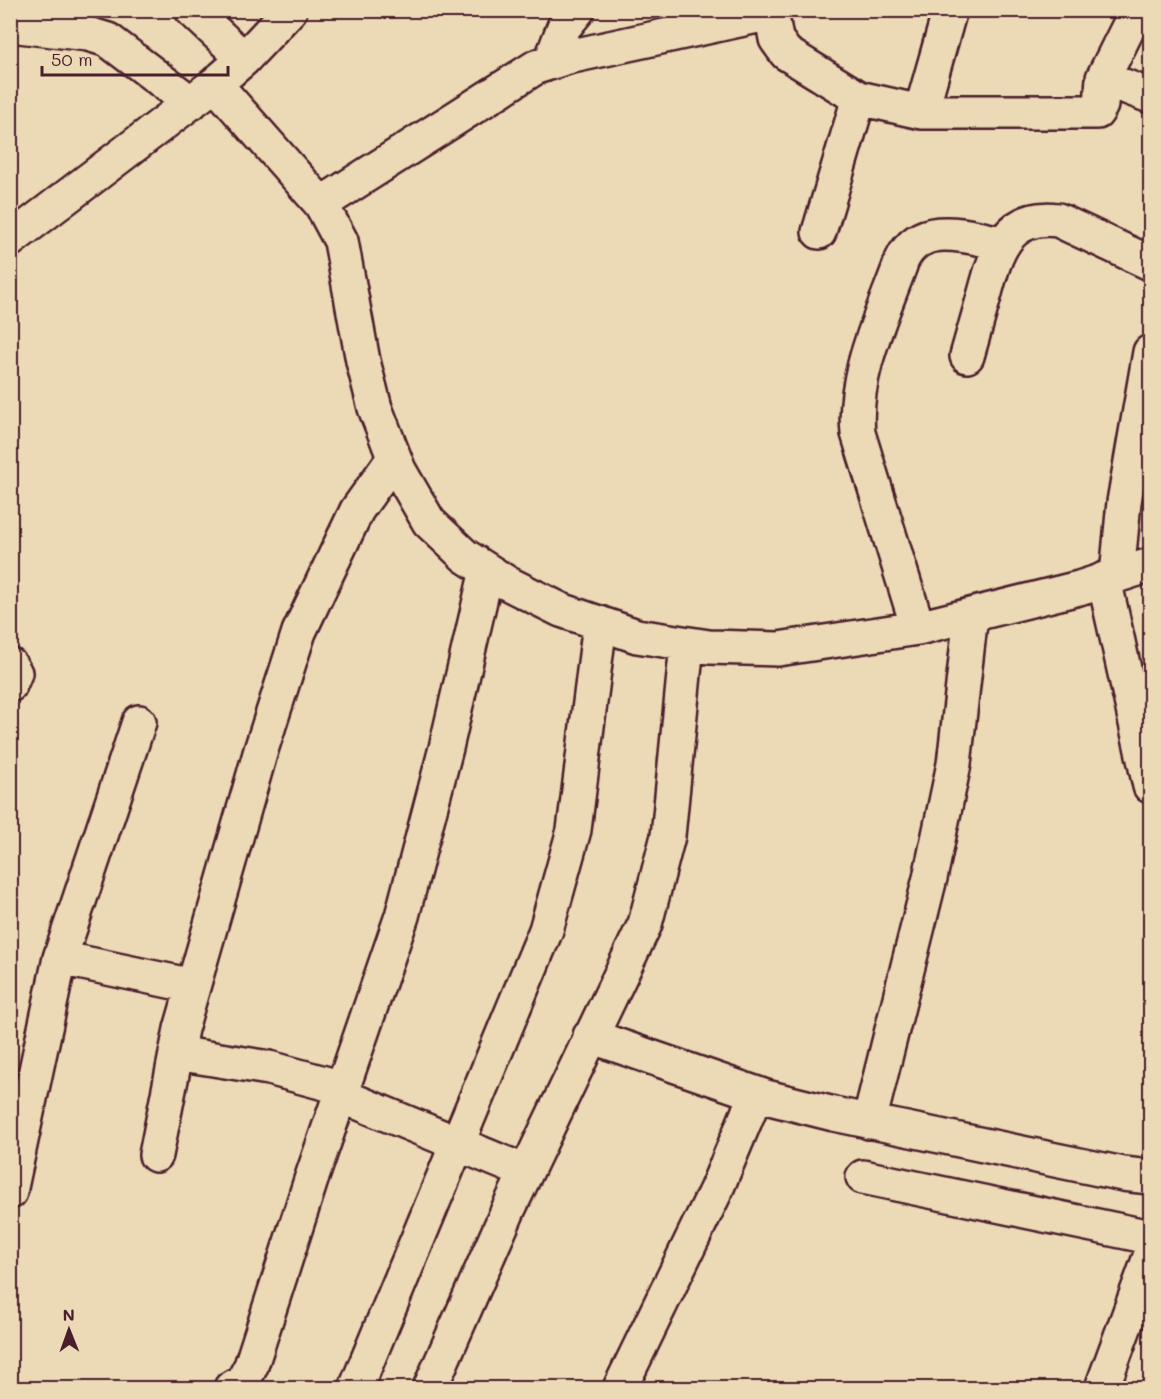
<svg xmlns="http://www.w3.org/2000/svg" width="1161" height="1399" font-family="Mali,sans-serif">
<rect width="100%" height="100%" fill="#ecdab7"/>
<filter id="ink" filterUnits="userSpaceOnUse"><feTurbulence type="fractalNoise" baseFrequency=".0167" numOctaves="2"/><feDisplacementMap in="SourceGraphic" scale="12" xChannelSelector="R" yChannelSelector="G"/><feConvolveMatrix kernelMatrix="1 2 1 2 8 2 1 2 1" color-interpolation-filters="sRGB"/></filter>
<g filter="url(#ink)">
<g fill="none" stroke-linecap="round" stroke-linejoin="round">
<g stroke="#4a1f2b" stroke-width="38">
<path id="minor" d="M192,10L244,59
M771,10L776,39L786,53L859,98L921,112H1097L1101,105L1103,78L1137,10
M10,25L88,34L108,40L191,103
M551,61L564,27L578,10
M1103,78L1150,96
M215,84L321,204L341,241L363,361L375,408L399,470L429,522L465,556L507,583L561,610L637,636L709,647L778,649L918,628L1079,588L1150,565
M921,112L950,10
M321,204L536,67L568,57L771,13
M819,232L859,98
M10,240L215,84L244,59L290,10
M967,356C973,335 979,314 985,293C996,252 1007,214 1058,220L1150,263
M1117,575L1124,502L1150,352
M1104,579L1150,786
M918,628L858,433C852,374 883,314 902,260C921,219 968,237 1002,243
M10,665L15,673L10,685
M60,958L193,986
M590,1036L766,1097L834,1114L1123,1174L1150,1177
M176,1053L269,1068L343,1088
M340,1095L526,1172
M869,1122L930,878L954,764L971,615
M156,1155L181,1029L261,750L299,632L357,510L394,458
M863,1177L1150,1237
M10,1192L60,958L139,722
M231,1388L243,1381L251,1366L311,1180L402,916L446,748L487,570
M356,1388L546,930L574,830L600,623
M430,1388L509,1208L645,924L668,836L687,644
M620,1388L716,1190L756,1094
M1102,1388L1150,1257"/>
</g>
<use href="#minor" stroke="#ecdab7" stroke-width="33"/>
</g>
</g>
<rect width="1161" height="1399" fill="none" stroke="#ecdab7" stroke-width="36"/>
<rect x="18" y="18" width="1125" height="1363" fill="none" stroke="#4a1f2b" stroke-width="2" filter="url(#ink)"/>
<g transform="translate(69 1330) rotate(359)" stroke="#ecdab7" stroke-width="4.5" paint-order="stroke">
<path d="M0-4.5L10 22L0 15L-10 22Z" fill="#4a1f2b"/>
<text y="-9" font-size="16" font-weight="bold" text-anchor="middle" fill="#4a1f2b">N</text>
</g>
<path d="M42 66v9h186v-9" fill="none" stroke="#4a1f2b" stroke-width="3"/>
<text x="51" y="66" font-size="18" fill="#4a1f2b" stroke="#ecdab7" stroke-width="4.5" paint-order="stroke">50 m</text>
</svg>
